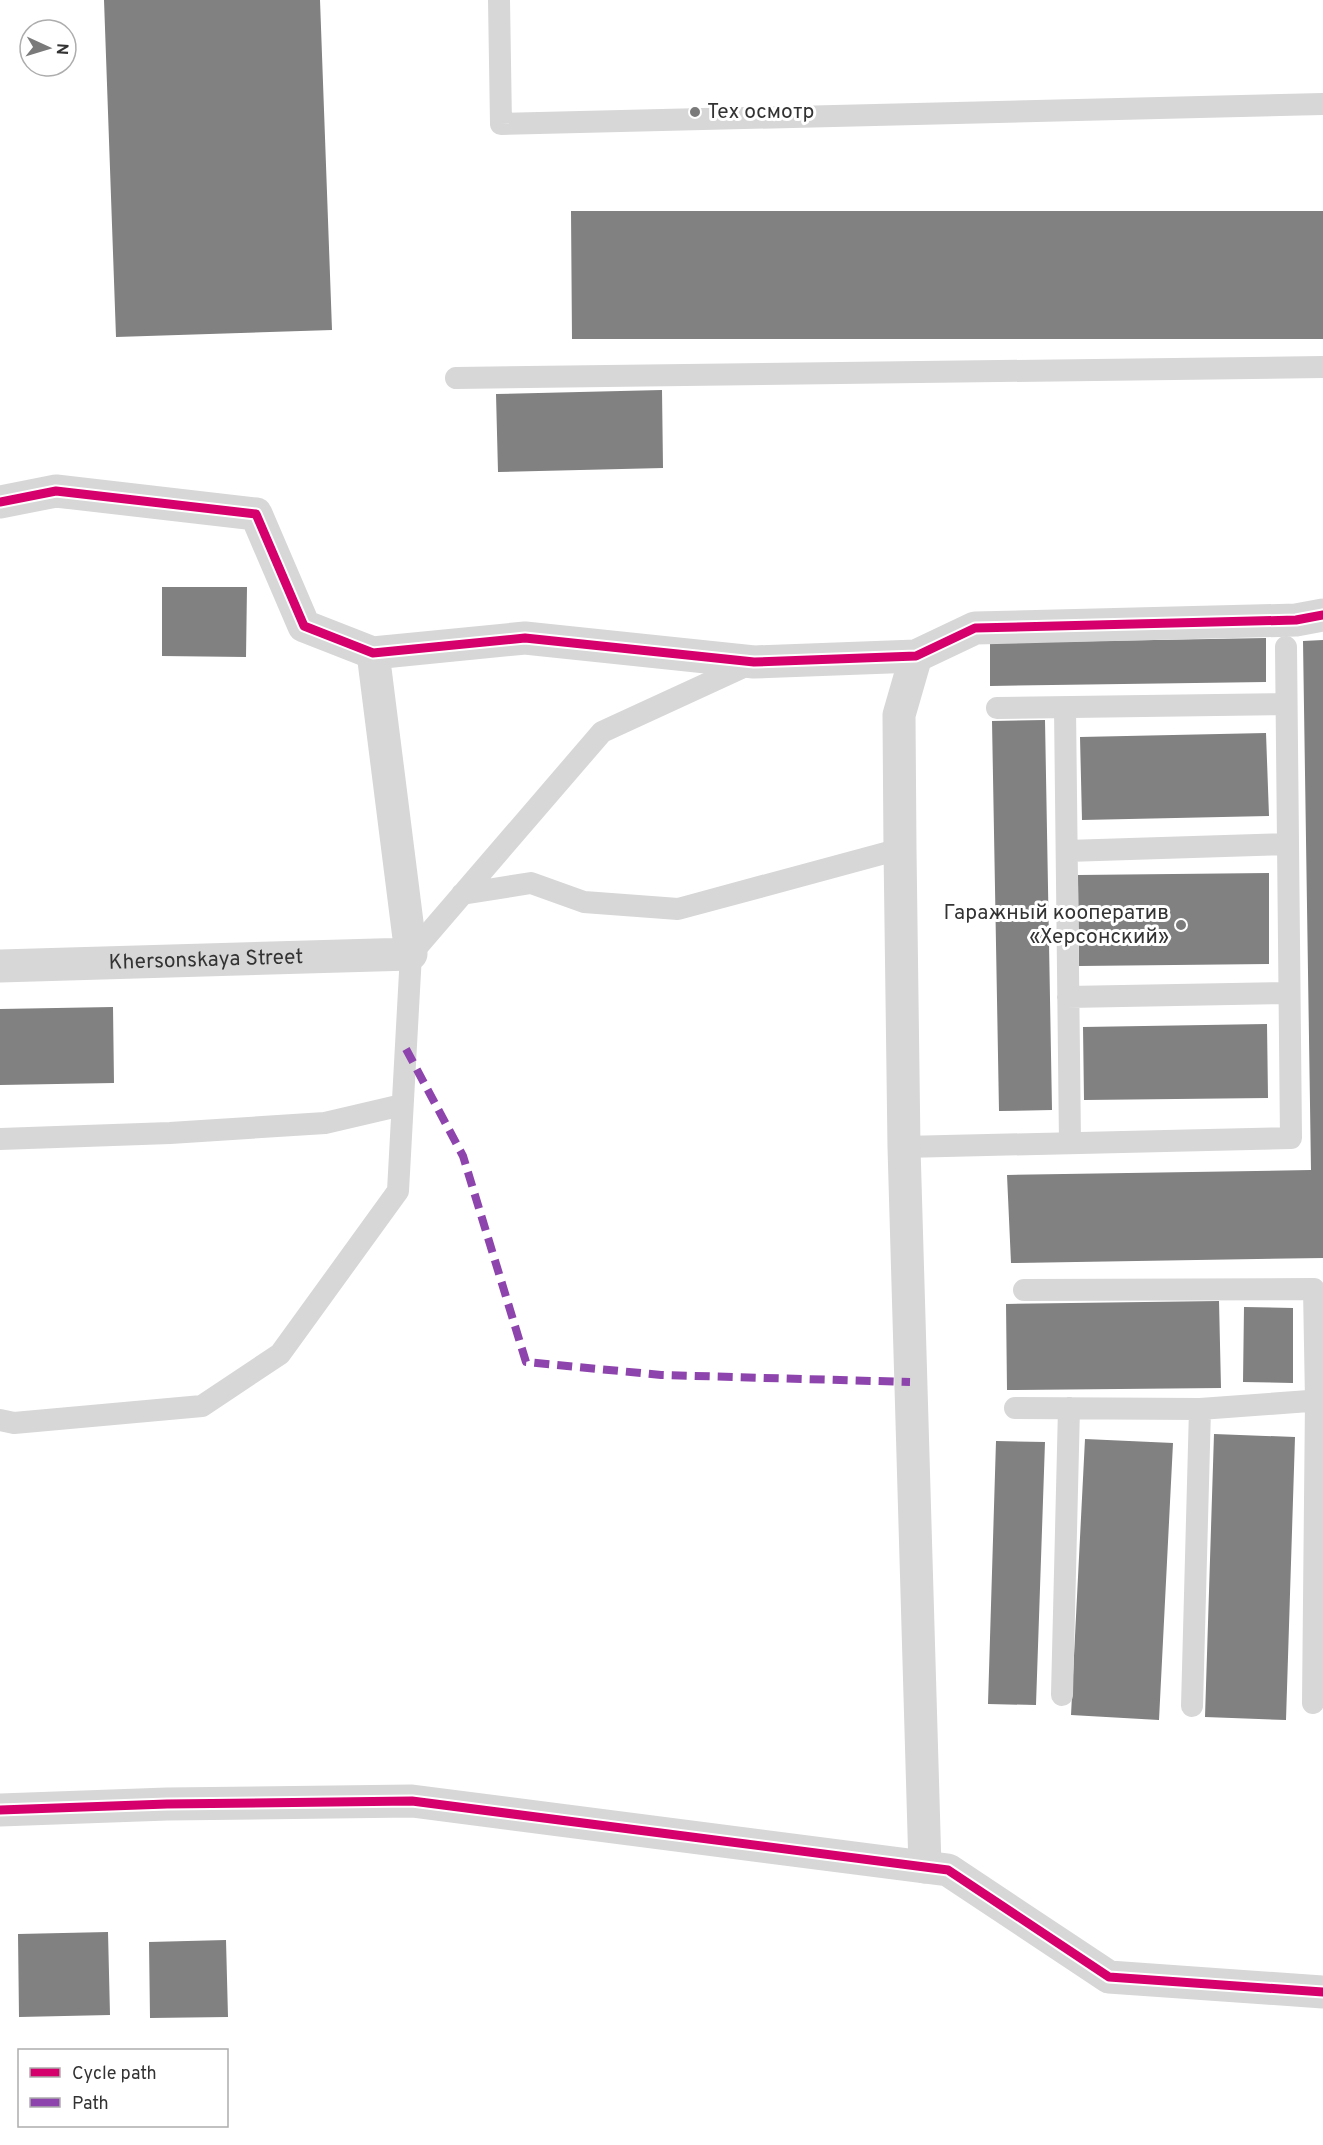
<svg xmlns="http://www.w3.org/2000/svg" width="1323" height="2145" font-family="Overpass,sans-serif">
<rect width="100%" height="100%" fill="#fff"/>
<path fill="#818181" d="M104,0H320L332,330L116,337Z
M571,211H1323V339H572Z
M662,390L663,468L498,472L496,394Z
M162,587H247L246,657L162,656Z
M1266,638V682L990,686V643Z
M1323,640V1258L1011,1263L1007,1175L1311,1170L1303,641Z
M1045,720L1052,1110L999,1111L992,721Z
M1266,733L1269,816L1082,820L1080,737Z
M1269,873V964L1079,966L1078,875Z
M113,1007L114,1083L0,1085V1009Z
M1267,1024L1268,1098L1084,1100L1083,1027Z
M1219,1301L1221,1388L1007,1390L1006,1304Z
M1244,1307L1293,1308V1383L1243,1382Z
M1214,1434L1295,1437L1286,1720L1205,1717Z
M1085,1439L1173,1443L1159,1720L1071,1715Z
M996,1441L1045,1442L1036,1705L988,1704Z
M108,1932L110,2015L19,2017L18,1934Z
M226,1940L228,2017L150,2018L149,1942Z"/>
<g fill="none" stroke-linecap="round" stroke-linejoin="round">
<path stroke="#d7d7d7" stroke-width="22" d="M499,0L501,124L1323,104
M456,378L1323,367
M997,708L1286,704
M1065,708L1070,1143
M1067,851L1288,844
M462,894L531,883L584,902L678,909L900,849
M1068,997L1289,993
M0,1139L170,1133L325,1123L402,1105
M904,1147L1291,1138L1286,647
M1024,1290L1314,1289L1316,1400L1313,1703
M1015,1408L1200,1409L1323,1400
M0,1420L14,1423L202,1406L280,1354L398,1191L411,954L602,732L752,663
M1062,1695L1069,1408
M1192,1706L1200,1409"/>
<g stroke="#d7d7d7" stroke-width="33">
<path d="M0,502L56,491L256,514L304,626L373,653L525,638L754,662L916,656L975,628L1296,620L1323,615"/>
<path d="M916,656L899,715L900,849L904,1147L925,1867"/>
<path id="s1" d="M0,966L411,954L373,653"/>
<path d="M0,1810L167,1804L412,1801L948,1870L1109,1977L1323,1992"/>
</g>
<path stroke="#8e44ad" stroke-width="8" stroke-dasharray="15 8" stroke-linecap="butt" d="M406,1049L463,1156L526,1362L661,1375L910,1382"/>
<g stroke="#fff" stroke-width="13">
<path id="cycleway" d="M0,502L56,491L256,514L304,626L373,653L525,638L754,662L916,656L975,628L1296,620L1323,615
M0,1810L167,1804L412,1801L948,1870L1109,1977L1323,1992"/>
</g>
<use href="#cycleway" stroke="#d6006c" stroke-width="9"/>
</g>
<g fill="#7a7a7a" stroke="#fff" stroke-width="2">
<circle cx="695" cy="112" r="6"/>
<circle cx="1181" cy="925" r="6"/>
</g>
<g text-anchor="middle" dominant-baseline="central" stroke-width="6" stroke-linejoin="round" paint-order="stroke">
<g font-size="21" fill="#333" stroke="#fff" text-anchor="start">
<text x="707" y="112">Тех осмотр</text>
<text x="1169" y="913" text-anchor="end">Гаражный кооператив<tspan x="1169" dy="24">«Херсонский»</tspan></text>
</g>
<g font-size="21" fill="#333" stroke="#fff">
<text stroke="none"><textPath href="#s1" startOffset="206">Khersonskaya Street</textPath></text>
</g>
</g>
<rect x="18" y="2049" width="210" height="78" fill="#ffffff" stroke="#adadad" stroke-width="1.5"/>
<rect x="30" y="2068" width="30" height="9" fill="#d6006c" stroke="#adadad" stroke-width="1.5"/>
<text x="72" y="2079" font-size="18" fill="#333333">Cycle path</text>
<rect x="30" y="2098" width="30" height="9" fill="#8e44ad" stroke="#adadad" stroke-width="1.5"/>
<text x="72" y="2109" font-size="18" fill="#333333">Path</text>
<g transform="translate(48 48) rotate(94)"><circle r="28" fill="#ffffff" stroke="#adadad" stroke-width="1.5"/>
<path d="M0-4.5L10 22L0 15L-10 22Z" fill="#7a7a7a"/>
<text y="-9" font-size="16" font-weight="bold" text-anchor="middle" fill="#333333">N</text>
</g>
</svg>
